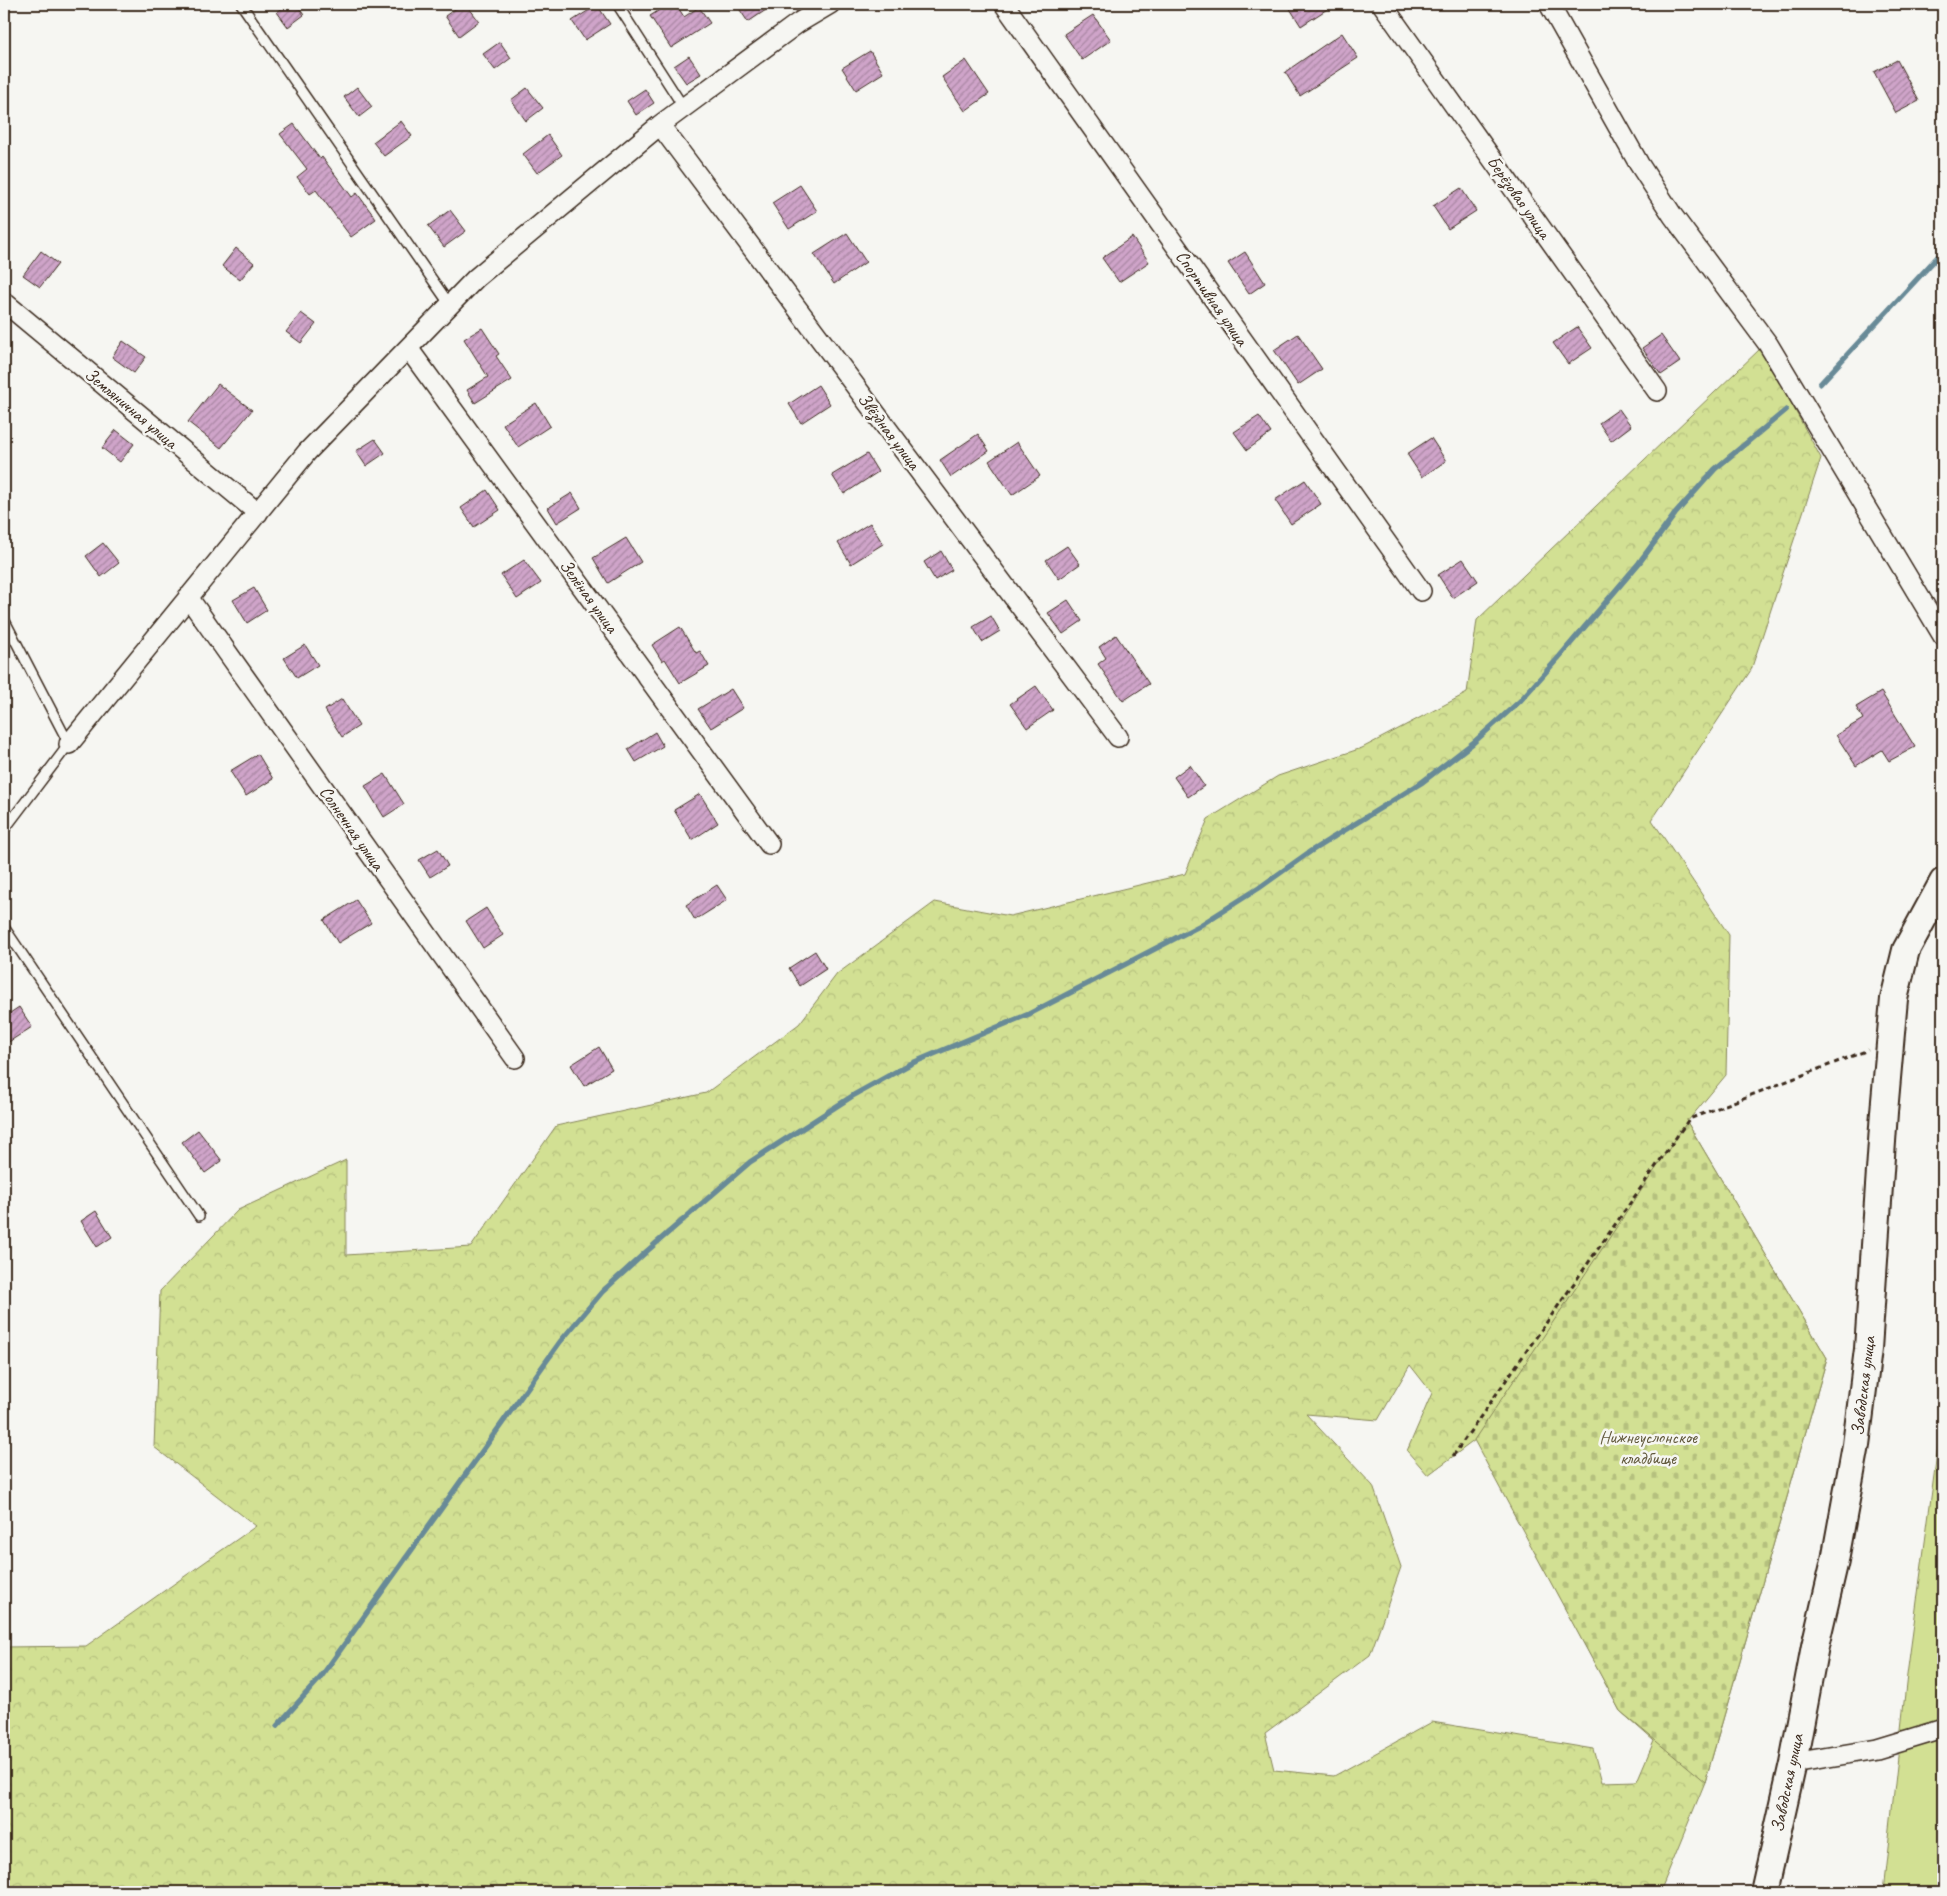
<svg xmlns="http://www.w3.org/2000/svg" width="1947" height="1896" font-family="Caveat,sans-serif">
<defs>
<pattern id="forest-crowns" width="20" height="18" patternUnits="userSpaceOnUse" patternTransform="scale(1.25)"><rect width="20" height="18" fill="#d2e093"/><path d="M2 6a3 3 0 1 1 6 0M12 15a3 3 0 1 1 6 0" fill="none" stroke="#b5c07e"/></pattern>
<pattern id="cemetery-stones" width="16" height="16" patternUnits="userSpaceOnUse" patternTransform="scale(1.25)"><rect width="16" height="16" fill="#d2e093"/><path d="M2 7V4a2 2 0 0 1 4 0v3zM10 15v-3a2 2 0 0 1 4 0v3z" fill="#b5c07e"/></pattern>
<pattern id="building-hatch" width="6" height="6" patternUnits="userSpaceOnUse" patternTransform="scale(1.25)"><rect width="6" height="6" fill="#cfa4c9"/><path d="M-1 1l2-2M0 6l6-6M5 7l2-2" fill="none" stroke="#a986a3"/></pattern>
</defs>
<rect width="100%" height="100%" fill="#f6f6f2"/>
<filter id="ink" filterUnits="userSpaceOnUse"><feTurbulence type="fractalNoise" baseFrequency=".02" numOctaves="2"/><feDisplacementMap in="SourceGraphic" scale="10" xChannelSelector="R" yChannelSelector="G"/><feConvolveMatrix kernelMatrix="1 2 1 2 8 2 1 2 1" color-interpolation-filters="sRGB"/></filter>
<g filter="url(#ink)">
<path fill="url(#forest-crowns)" stroke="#868558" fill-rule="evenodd" d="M1761,348L1821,458L1751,670L1652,820L1729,935L1726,1075L1687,1122L1827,1358L1705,1782L1660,1892H1164L1151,1887L1143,1892H4V1647L86,1646L256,1526L154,1447L160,1291L238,1210L346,1160V1255L471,1247L556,1126L706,1093L799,1024L837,974L935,902L1010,916L1185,874L1208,819L1278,776L1362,748L1467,693L1477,620ZM1410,1365L1432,1393L1407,1451L1428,1475L1475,1440L1620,1711L1654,1741L1637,1781L1602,1782L1593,1749L1432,1722L1334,1776L1274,1770L1265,1733L1370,1655L1401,1567L1373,1486L1306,1414L1378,1420Z"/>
<path fill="url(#cemetery-stones)" stroke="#868558" d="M1687,1122L1827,1358L1705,1782L1620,1711L1474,1440Z"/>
<path fill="#d2e093" stroke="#868558" d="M1943,1409V1892H1883L1907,1675Z"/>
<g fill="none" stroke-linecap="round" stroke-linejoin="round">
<path stroke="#688a97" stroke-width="5.5" d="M1820,384L1943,251
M277,1726L321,1677L560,1342L602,1292L647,1251L750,1162L854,1095L910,1064L1029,1014L1199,926L1259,888L1311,851L1421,783L1473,743L1520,701L1560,656L1639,563L1675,514L1715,469L1786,410"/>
</g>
<path fill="url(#building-hatch)" stroke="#3b2a1e" d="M288,4H296L304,15L288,27L277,12Z
M462,4H466L479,21L459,36L445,16Z
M669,4H676L684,17L699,7L710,23L671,48L650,16Z
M736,4H775L748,22Z
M1287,4H1335L1301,26Z
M597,5L610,24L585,40L572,21Z
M1093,15L1111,40L1082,60L1064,34Z
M1342,33L1358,58L1300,96L1285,72Z
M500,42L511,58L495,70L483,54Z
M870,51L883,73L856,90L842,68Z
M689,56L701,74L686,83L674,66Z
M966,60L989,94L965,111L942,77Z
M1897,60L1919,101L1896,113L1874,72Z
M357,87L372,107L359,117L344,97Z
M527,88L543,108L526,121L511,100Z
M645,89L654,103L636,115L627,101Z
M401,121L412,136L384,156L373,142Z
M294,124L320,159L322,157L352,197L357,193L376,219L351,237L316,190L310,194L297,177L307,169L280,134Z
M548,135L562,155L537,173L523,154Z
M800,185L817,211L789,229L772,203Z
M1461,188L1476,211L1448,229L1433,206Z
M450,210L466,231L444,247L428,226Z
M847,233L866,262L834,284L814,254Z
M1132,237L1149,262L1119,282L1102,258Z
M236,248L254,263L240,280L222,266Z
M41,251L58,264L40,287L23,275Z
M1245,252L1265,283L1249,294L1228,263Z
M301,313L316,324L301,343L286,332Z
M1577,327L1592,348L1568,364L1553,343Z
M482,328L499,354L496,356L512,380L475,403L467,390L488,377L464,339Z
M1298,334L1322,369L1298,385L1274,350Z
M1661,335L1680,362L1661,375L1642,348Z
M123,341L146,357L134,373L112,357Z
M218,384L252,410L221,448L188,422Z
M818,385L830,404L801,423L789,404Z
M536,403L550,426L518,447L503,424Z
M1619,409L1631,426L1611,441L1599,423Z
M1259,416L1271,433L1247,450L1234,432Z
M116,430L134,444L120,462L102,448Z
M978,434L989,451L951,477L940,460Z
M1431,438L1446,461L1422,477L1407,454Z
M375,439L385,453L366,466L356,451Z
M1017,442L1040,476L1012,495L989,461Z
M867,454L878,472L844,494L832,475Z
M1305,480L1321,504L1291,524L1275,500Z
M487,490L500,510L474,527L461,508Z
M572,493L581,508L557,523L548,508Z
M870,523L883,544L851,564L838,543Z
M626,538L641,562L608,583L593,558Z
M103,543L119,563L101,577L86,556Z
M1067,546L1080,564L1059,579L1046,560Z
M941,551L952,570L935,580L924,562Z
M1463,559L1478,581L1453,598L1438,575Z
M524,560L541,583L517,599L501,575Z
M254,588L267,610L247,623L233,600Z
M1068,600L1082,621L1063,634L1048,613Z
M991,616L1000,631L982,642L973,627Z
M680,627L696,653L700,651L709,666L680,683L665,659L662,661L652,645Z
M1116,635L1149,684L1123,701L1098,664L1106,658L1099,647Z
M305,645L318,665L297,678L284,658Z
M1036,686L1053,710L1027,728L1010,704Z
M731,689L743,708L711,728L698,709Z
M1881,692L1915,747L1889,761L1882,750L1856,766L1836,735L1863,719L1856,707Z
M342,699L359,726L342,737L325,710Z
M655,732L663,746L636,762L628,749Z
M258,754L273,779L246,796L230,771Z
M1190,765L1204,786L1188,797L1174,777Z
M385,774L404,804L384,817L365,786Z
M700,794L718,823L692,840L674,810Z
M438,849L448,866L430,877L419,860Z
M717,885L727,900L695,920L686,905Z
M356,900L371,923L338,943L324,920Z
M486,908L503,935L483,948L466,921Z
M815,951L826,969L800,986L789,968Z
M19,1007L32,1027L4,1045V1017Z
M599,1047L612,1069L584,1086L571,1065Z
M198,1130L222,1161L205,1173L182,1142Z
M96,1211L112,1237L97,1247L81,1221Z"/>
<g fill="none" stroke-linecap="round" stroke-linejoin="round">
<g stroke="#3b2a1e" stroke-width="12">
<path id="lane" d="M241,4L450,305
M617,4L684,108
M4,619L69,744L4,830
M4,927L199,1216"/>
</g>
<g stroke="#3b2a1e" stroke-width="22">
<path id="street" d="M1004,4L1421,591
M1382,4L1657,391
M1549,4L1639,164L1673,216L1768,344L1943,636
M660,125L1118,737
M4,302L258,513
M408,348L769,844
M188,597L515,1058
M69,744L307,452L476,278L660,125L798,23L830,4
M1793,1763L1877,1749L1943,1729"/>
</g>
<g stroke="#3b2a1e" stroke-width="30">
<path id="secondary" d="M1764,1892L1793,1763L1815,1646L1835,1560L1856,1445L1868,1349L1884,1112L1894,999L1906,950L1943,882"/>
</g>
<path stroke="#3b2a1e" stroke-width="3" stroke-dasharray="5 4" stroke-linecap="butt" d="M1453,1456L1689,1119L1868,1050"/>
<use href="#lane" stroke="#f6f6f2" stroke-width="9"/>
<use href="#street" stroke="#f6f6f2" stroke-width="19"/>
<use href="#secondary" stroke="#f6f6f2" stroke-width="26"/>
</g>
</g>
<g text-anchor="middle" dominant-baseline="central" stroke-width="5" stroke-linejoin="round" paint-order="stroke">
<g font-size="18" fill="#3b2a1e" stroke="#f6f6f2">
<text transform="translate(1519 197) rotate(55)">Берёзовая улица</text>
<text transform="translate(1212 298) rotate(55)">Спортивная улица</text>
<text transform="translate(131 408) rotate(40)">Земляничная улица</text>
<text transform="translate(889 431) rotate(53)">Звёздная улица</text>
<text transform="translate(589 596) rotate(54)">Зелёная улица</text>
<text transform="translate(352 828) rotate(55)">Солнечная улица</text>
<text transform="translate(1863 1386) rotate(-83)">Заводская улица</text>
<text transform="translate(1787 1783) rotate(-78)">Заводская улица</text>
</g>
<g font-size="18" fill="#61583b" stroke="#f6f6f2">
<text x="1648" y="1437">Нижнеуслонское<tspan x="1648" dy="21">кладбище</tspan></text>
</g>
</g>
<rect width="1947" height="1896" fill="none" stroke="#f6f6f2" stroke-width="20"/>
<rect x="10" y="10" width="1927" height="1876" fill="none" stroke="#3b2a1e" stroke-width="2" filter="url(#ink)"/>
</svg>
